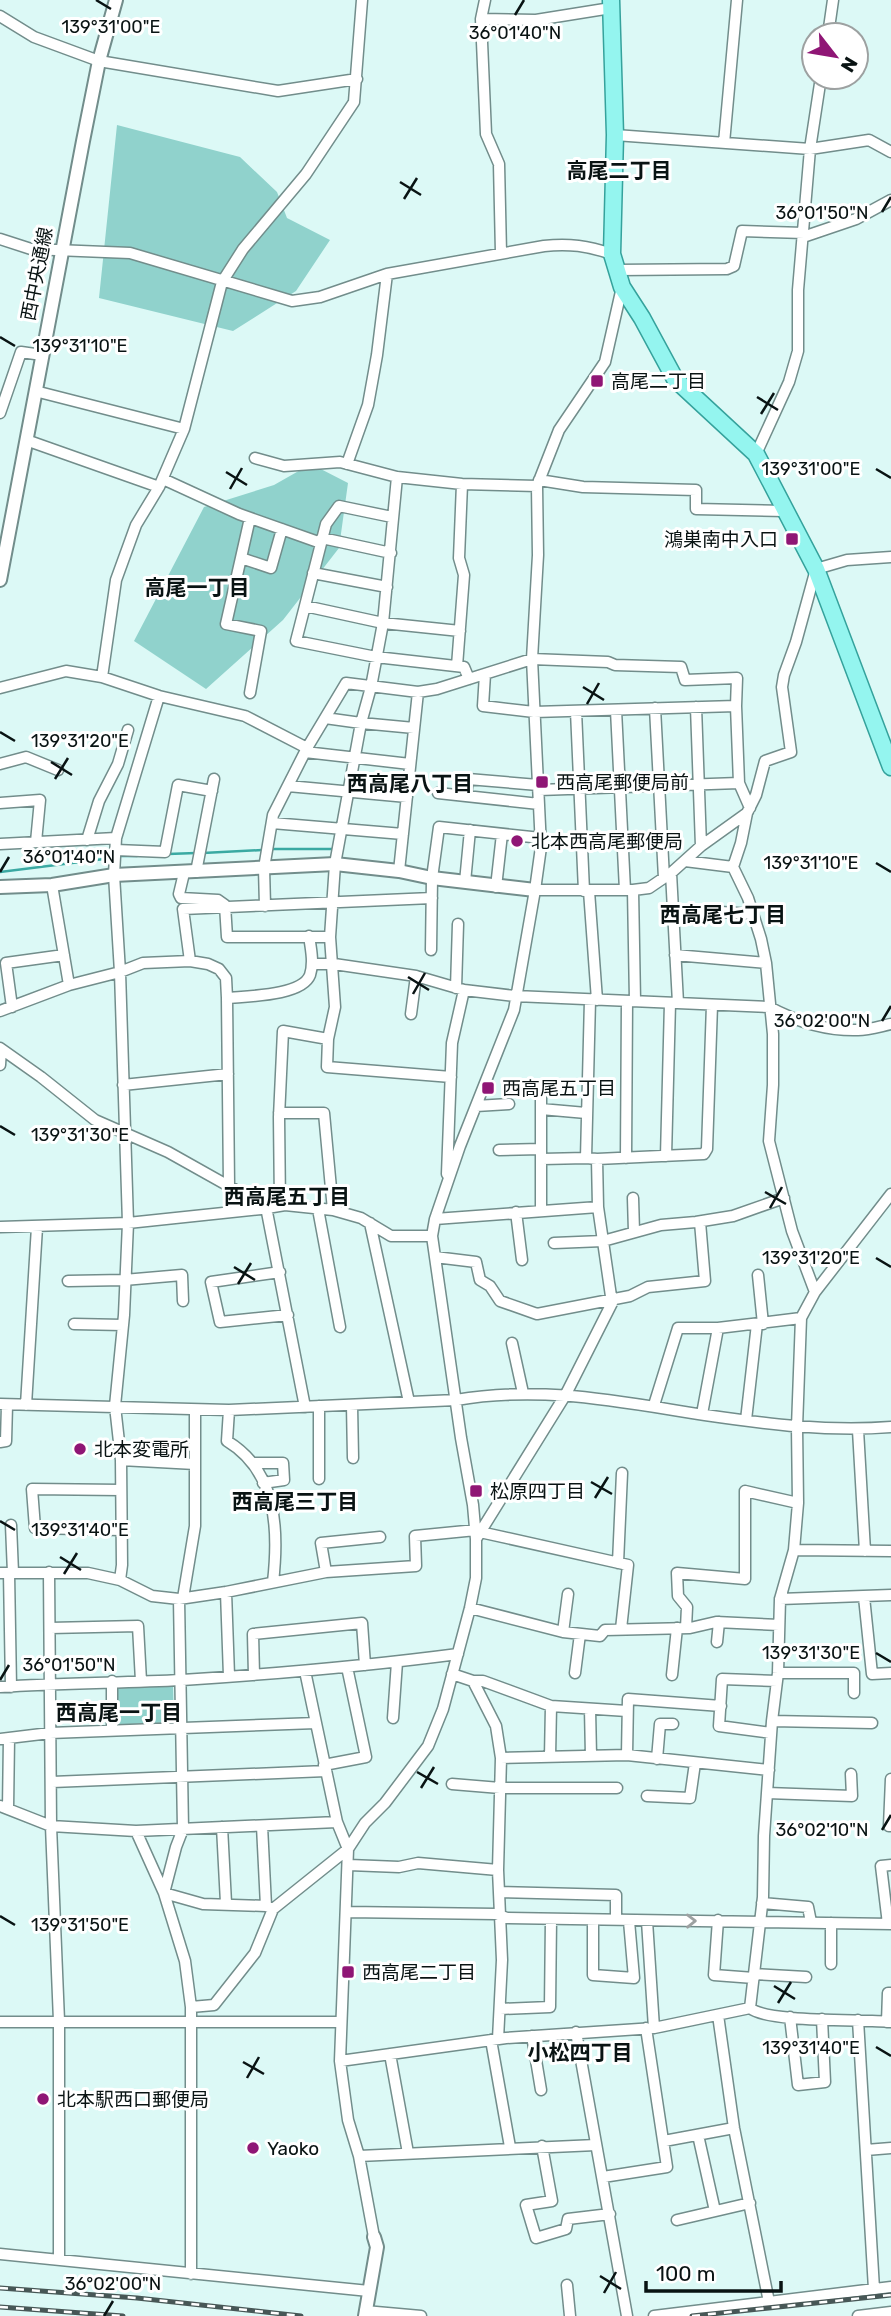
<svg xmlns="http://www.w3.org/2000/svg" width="891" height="2316" font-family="Rubik,'Noto Sans JP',sans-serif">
<rect width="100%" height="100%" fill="#dcf9f6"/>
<path fill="#90d2cc" d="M117,125L240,157L277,192L287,218L330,240L296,291L233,331L99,298Z
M311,464L348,483L339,548L283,620L206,689L134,641L204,507L274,485Z
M117,1686H173L174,1722L115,1725Z"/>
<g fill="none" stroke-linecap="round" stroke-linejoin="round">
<path stroke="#3aa9a2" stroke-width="2.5" d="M269,849H332
M203,853L262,850
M168,854L196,853
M119,856H137
M0,872L112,858"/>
<g stroke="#728d8b" stroke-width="13">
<path id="minor" d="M485,0L481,19L486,134L499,164L501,253
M0,16L34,37L99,61L278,91L357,79
M481,19L536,20L611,8
M828,35L833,0
M615,135L810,149L869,140L891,152
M724,143L737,0
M803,237L856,219L891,200
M0,239L31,249L130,253L292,301L320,297L387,274L544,246C569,243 588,246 612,254
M617,270L727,269L734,266L742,231L804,233
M35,391L184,429
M0,413L21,352L42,355
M26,440L159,487
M756,454L789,382L798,351V290L810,149L821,77
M255,458L284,466L340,462L397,477L462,484L537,486
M347,464L368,405L377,355L387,274
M163,479L239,514L321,543
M539,480L583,487L696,490V509L785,511
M392,517L339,506L326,524L296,641L376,657L464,667L469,679
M250,518L226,624L261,631L250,693
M322,538L391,553
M241,558L271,568L282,529
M313,573L387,587
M305,606L383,623L460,631
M457,666L464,575L459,558L462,484
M485,674L483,706L534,712L736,706L739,783L750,808
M102,677L116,580L136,525L159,487L184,429L222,282L243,249L306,174L354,102L362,0
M0,688L66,671L102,677L159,696L245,716L307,748
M696,707L701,846
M655,708L664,878
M616,710L625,890
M576,711L584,891
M325,718L361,723L414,728
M305,752L410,764
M0,764L26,757L58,770
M288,786L407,797
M539,790L739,783
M438,793L539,804
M466,796L468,779L538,785
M0,803L40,800L36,842
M272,823L403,834
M87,840L99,801L118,764L128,730
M0,844L116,838
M116,850L165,852L178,785L212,791
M685,861L733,867
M399,871L418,692
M196,872L214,779
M184,873L179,894L181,898L218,900L225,905L227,937H330L335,864L361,723L371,687L383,623L397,477
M671,873L678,1003
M465,882L470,830
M52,885L69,985
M496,887L502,834
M535,890H633L649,888L671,873L701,846L747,813
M633,890L635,1001
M589,891L597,1000
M265,906L264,868L273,815L307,748L346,683L418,692L437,689L532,659L608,662L615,665L681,667L685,680L737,678L736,706
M673,909L753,914
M330,937L335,1007L328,1039L327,1067L451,1077
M431,950L432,878L439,827L541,838
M675,955L766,963
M190,961L183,909L432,898
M313,964H334L416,976L464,990L515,996L769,1007C797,1022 826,1031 858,1030C869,1030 881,1026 891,1024
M456,988L458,924
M227,998C247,996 302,996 310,975C314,963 311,949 309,936
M590,1000L586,1158L597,1159L704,1154L707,1149L712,1005
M12,1007L6,963L64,955
M0,1011L69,985L120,972L143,963L190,961L208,964L219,969L226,978L227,998L229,1185
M411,1014L416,976
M0,1048L41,1077L95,1120L168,1152L266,1207L305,1407
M0,1065L1,1049
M123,1085L228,1074
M541,1087V1211
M476,1106L509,1104
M541,1109L586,1113
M279,1113H324L333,1210
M499,1150L541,1149
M666,1156L670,1003
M626,1158L627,1001
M542,1159L586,1158
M447,1174L452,1043L464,990
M633,1198L634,1232
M280,1206L279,1117L283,1031L328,1039
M318,1209L340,1327
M516,1212L522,1260
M435,1219L598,1207L597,1159
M370,1223L409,1402
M0,1227L128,1223L261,1209L285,1205L333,1210L361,1218L391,1236H432
M554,1243L603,1241L661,1225L696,1222L733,1216L784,1198
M435,1257L476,1262L480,1280L490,1286L500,1301L537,1314L630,1296L648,1287L705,1281L700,1222
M280,1272L211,1282L220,1322L288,1315
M758,1275L763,1324
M68,1281L124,1280L182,1275L183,1301
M815,1292L792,1231L769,1141L773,1085V1034L766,963L761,939L748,898L733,867L741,843L747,813L756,795L765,761L791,752L782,687L784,675L796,642L816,569L847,560L891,557
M74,1324L123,1325
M512,1343L523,1393
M0,1404L229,1410L456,1400C543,1385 620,1402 705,1415C767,1424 828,1432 891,1427
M26,1405L37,1227
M352,1405L353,1458
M654,1405L678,1328H718L801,1318
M229,1410L227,1441C277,1471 279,1530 273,1582
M702,1414L718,1328
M746,1420L757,1324
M858,1430L865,1551
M0,1442L6,1441L7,1405
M121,1460L195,1464
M253,1463H283L284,1480L263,1483
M319,1479V1406
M121,1490L32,1489L35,1528L121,1530
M11,1525L13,1573
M480,1532L628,1565L621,1629
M476,1539L566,1394L612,1303L598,1207
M794,1550L891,1551
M618,1563L622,1473
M49,1572L51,1826L59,2021V2259
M326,1572L321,1543L380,1537
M0,1573H88L120,1580L152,1596L179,1599L226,1592L326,1572L416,1566L415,1536L476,1530
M9,1573L11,1687
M120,1580L122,1565L121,1460L115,1406L124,1315L128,1223L120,972L114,875L116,838L159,696
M226,1592L229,1676
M864,1597L872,1674L891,1673
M183,1598L195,1526V1410
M780,1599L891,1595
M470,1608L563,1632L600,1636L605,1630L690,1628L716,1622L779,1625
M50,1628L138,1626L141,1681
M686,1628L687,1607L678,1596L677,1573L745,1579V1491L798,1503
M563,1632L568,1594
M717,1642L719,1622
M305,1671L337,1822L348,1849L340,2061L348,2120L359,2156L374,2237
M575,1673L580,1634
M778,1673H854V1693
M452,1674L473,1681L496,1726L501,1758L498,1870L502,1960L498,2039
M254,1675L253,1634L362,1623L365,1665
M672,1675L677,1628
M112,1681V1731
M473,1681H483L551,1706L627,1711
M0,1687C61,1683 121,1683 182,1680C274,1674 366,1666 458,1654
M590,1709L591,1756
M393,1718L397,1662
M772,1721L872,1723
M771,1733L719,1726L722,1679L777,1681
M0,1739L50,1733L316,1723
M627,1755L628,1699L721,1706
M550,1757L551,1706
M501,1758L627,1755L769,1770
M657,1759L660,1724H673
M324,1765L366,1757L347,1667
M891,1779L889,1826H891
M52,1782L326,1771
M452,1784L500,1788H617
M767,1793L852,1796L851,1774
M647,1796L690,1798L695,1763
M0,1806L51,1826L136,1831L337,1822
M8,1809L9,1738
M262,1826L266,1906
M222,1827L226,1903
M136,1831L164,1893L185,1961L191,2007V2274
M349,1865L399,1867L418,1863L498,1870
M499,1892L616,1895V1920
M164,1893L203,1904L266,1906L273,1909L348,1849L365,1823L385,1803L428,1746L443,1709L470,1608L476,1578V1539L473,1505L461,1438L432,1236L435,1219L460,1146L514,1010L535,890L541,847L532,659L538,555L537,486L559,430L605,362L622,287
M164,1893L176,1847L183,1829L179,1599
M762,1903L808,1907L811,1922
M347,1912L496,1914L507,1918C635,1921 763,1921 891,1924
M593,1920V1975L634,1978L629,1921
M718,1920L714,1975L754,1978
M647,1921L654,2028
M888,1924L881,1866L891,1865
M831,1964V1923
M754,1974L806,1977
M191,2007L214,2005L255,1953L273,1909
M750,2008L763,1897L764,1836L772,1721L778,1673L780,1599L794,1550L798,1503L797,1427L801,1318L815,1292L891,1194
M500,2009L550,2007L551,1919
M718,2015L734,2128L769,2302
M790,2017L798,2085L825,2082L822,2019
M858,2020L874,2289
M0,2022H340
M887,2022L888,1993H891
M576,2032L627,2316
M532,2036L541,2090
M491,2040L510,2147
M390,2054L408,2153
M340,2061L506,2038L654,2028L750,2008C768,2023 863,2019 891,2022
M698,2135L715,2211
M664,2141L734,2128
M542,2146L552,2201L526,2205L536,2238L566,2229L568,2219L610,2214
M866,2150L891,2148
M359,2156L596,2145
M603,2177L667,2167L646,2028
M677,2220L750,2203
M0,2254L369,2291
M567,2285L570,2316
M365,2311L421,2316
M654,2316L891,2287
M858,2316L891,2312"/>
</g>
<g stroke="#728d8b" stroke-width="16">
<path id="tertiary" d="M0,580L83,141L99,61L116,0
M0,887L52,885L114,875L335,864L399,871L432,878L535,890
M365,2316L377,2247L374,2237"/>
</g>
<g stroke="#35a29c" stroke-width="19">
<path id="primary" d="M611,0L615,135L612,254L622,287L642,318L675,379L756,454L816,569L891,767"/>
</g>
<use href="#minor" stroke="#fff" stroke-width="10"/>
<use href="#tertiary" stroke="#fff" stroke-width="12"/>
<use href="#primary" stroke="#94f5ef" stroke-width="16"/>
<g stroke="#475756" stroke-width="5">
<path id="rail" d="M0,2288L137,2298L301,2316
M0,2307L123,2316
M692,2316L891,2295"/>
</g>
<use href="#rail" stroke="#fff" stroke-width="2.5" stroke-dasharray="8" stroke-linecap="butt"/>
</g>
<defs><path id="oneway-chevron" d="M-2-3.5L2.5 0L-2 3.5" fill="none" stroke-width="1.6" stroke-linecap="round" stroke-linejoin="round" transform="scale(1.75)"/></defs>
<use stroke="#9da1a1" href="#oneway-chevron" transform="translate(691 1921) rotate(-1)"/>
<path fill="none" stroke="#091313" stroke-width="2.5" d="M96,0L111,9M515,15L524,0M400,182L421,195M404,199L417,178M882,212L891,197M0,337L15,346M757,397L778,410M761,414L774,393M876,469L891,478M226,472L247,485M230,489L242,468M583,687L604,700M587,704L599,683M0,732L15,741M51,762L72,775M55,779L68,758M876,863L891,872M0,872L9,857M408,977L429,990M413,994L425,973M882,1021L891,1006M0,1126L15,1135M765,1192L786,1204M770,1208L782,1187M876,1258L891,1267M234,1267L255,1280M238,1284L251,1263M591,1482L612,1494M595,1498L608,1477M0,1521L15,1530M60,1557L81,1570M64,1574L77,1553M876,1653L891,1662M0,1680L9,1665M417,1772L438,1784M421,1788L434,1767M882,1830L891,1815M0,1916L15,1925M774,1986L795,1999M778,2003L791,1982M876,2047L891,2056M243,2062L264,2074M247,2078L259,2057M600,2276L621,2289M604,2293L616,2272M104,2316L113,2301"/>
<g fill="#8f1675" stroke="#fff" stroke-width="2.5">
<rect x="590" y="374" width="14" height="14" rx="3.5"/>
<rect x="785" y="532" width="14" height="14" rx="3.5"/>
<rect x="535" y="775" width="14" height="14" rx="3.5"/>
<circle cx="517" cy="841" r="7"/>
<rect x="481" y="1081" width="14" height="14" rx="3.5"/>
<circle cx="80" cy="1449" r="7"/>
<rect x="469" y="1484" width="14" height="14" rx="3.5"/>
<rect x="341" y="1965" width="14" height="14" rx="3.5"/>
<circle cx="43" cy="2099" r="7"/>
<circle cx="253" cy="2148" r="7"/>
</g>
<g text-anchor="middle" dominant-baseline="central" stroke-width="6" stroke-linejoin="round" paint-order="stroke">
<g font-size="19" fill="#091313" stroke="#fff">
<text transform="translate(37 274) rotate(-79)">西中央通線</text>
</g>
<g font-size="19" fill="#091313" stroke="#fff" text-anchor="start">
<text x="611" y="381">高尾二丁目</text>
<text x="778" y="539" text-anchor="end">鴻巣南中入口</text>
<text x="556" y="782">西高尾郵便局前</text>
<text x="531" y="841">北本西高尾郵便局</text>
<text x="502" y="1088">西高尾五丁目</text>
<text x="94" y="1449">北本変電所</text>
<text x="490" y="1491">松原四丁目</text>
<text x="362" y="1972">西高尾二丁目</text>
<text x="57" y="2099">北本駅西口郵便局</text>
<text x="267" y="2148">Yaoko</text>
</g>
<g font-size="21" font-weight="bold" fill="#091313" stroke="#fff">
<text x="619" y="170">高尾二丁目</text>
<text x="197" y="587">高尾一丁目</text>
<text x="410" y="783">西高尾八丁目</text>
<text x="723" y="914">西高尾七丁目</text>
<text x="287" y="1196">西高尾五丁目</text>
<text x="295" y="1501">西高尾三丁目</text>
<text x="119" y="1712">西高尾一丁目</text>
<text x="580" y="2052">小松四丁目</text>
</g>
</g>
<g font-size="18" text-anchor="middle" fill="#091313" stroke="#fff" stroke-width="6" stroke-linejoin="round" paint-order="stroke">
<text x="111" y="33">139°31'00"E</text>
<text x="515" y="39">36°01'40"N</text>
<text x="822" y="219">36°01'50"N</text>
<text x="80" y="352">139°31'10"E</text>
<text x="811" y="475">139°31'00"E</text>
<text x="80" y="747">139°31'20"E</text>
<text x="69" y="863">36°01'40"N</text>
<text x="811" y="869">139°31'10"E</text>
<text x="822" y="1027">36°02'00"N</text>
<text x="80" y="1141">139°31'30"E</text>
<text x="811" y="1264">139°31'20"E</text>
<text x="80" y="1536">139°31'40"E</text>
<text x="811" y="1659">139°31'30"E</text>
<text x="69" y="1671">36°01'50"N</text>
<text x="822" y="1836">36°02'10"N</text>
<text x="80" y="1931">139°31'50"E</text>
<text x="811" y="2054">139°31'40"E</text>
<text x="113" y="2290">36°02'00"N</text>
</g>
<g transform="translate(835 56) rotate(121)"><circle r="33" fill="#ffffff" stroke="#9da1a1" stroke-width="2"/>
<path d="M0-5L12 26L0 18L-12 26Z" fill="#8f1675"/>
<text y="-10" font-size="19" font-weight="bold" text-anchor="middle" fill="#091313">N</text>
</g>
<path d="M646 2281v10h135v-10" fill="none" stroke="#091313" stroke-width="3.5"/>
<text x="656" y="2281" font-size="21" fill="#091313" stroke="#ffffff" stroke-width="5" paint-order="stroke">100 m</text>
</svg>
